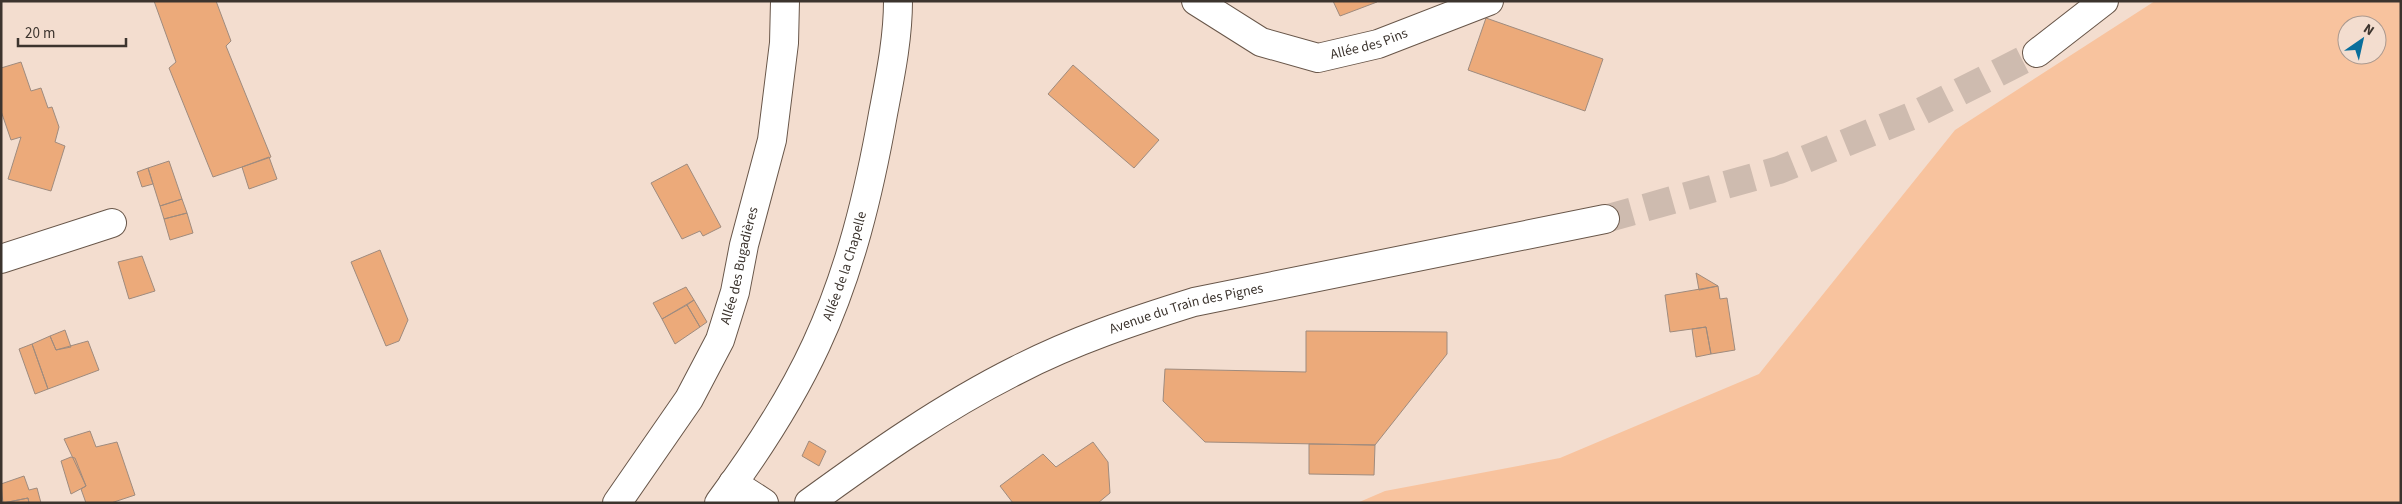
<svg xmlns="http://www.w3.org/2000/svg" width="2402" height="504" font-family="'Source Sans 3',sans-serif">
<rect width="100%" height="100%" fill="#f3ddcf"/>
<path fill="#f8c39e" fill-rule="evenodd" d="M2155,1H2401V503H1357L1385,491L1560,458L1759,374L1955,130ZM2347,25H2377V55H2347Z"/>
<path fill="#ecaa7a" stroke="#9f8b7e" d="M154,1H216L231,41L226,46L271,157L213,177L169,68L176,62Z
M1333,1H1376L1377,2L1340,16Z
M1486,18L1603,59L1585,111L1468,70Z
M21,62L31,91L41,88L48,108L52,107L59,127L55,142L65,146L51,191L8,179L21,137L11,140L1,111V68Z
M1073,65L1159,140L1134,168L1048,94Z
M269,157L277,179L249,189L242,167Z
M169,161L182,199L160,206L148,168Z
M687,164L721,227L703,236L700,231L682,239L651,183Z
M148,168L153,184L142,187L137,172Z
M182,199L187,213L164,219L160,206Z
M187,213L193,233L170,240L164,219Z
M380,250L408,320L399,341L386,346L351,262Z
M142,256L155,291L129,299L118,262Z
M1696,273L1718,286L1699,290Z
M1718,286L1720,299L1727,298L1735,350L1711,354L1706,327L1670,332L1665,295Z
M686,287L694,300L662,319L653,303Z
M694,300L707,322L700,327L687,305Z
M687,305L700,327L675,344L662,319Z
M1706,327L1711,354L1696,357L1692,329Z
M65,330L71,347L56,350L50,336Z
M1306,331L1447,332V354L1375,445L1205,442L1163,401L1165,369L1306,372Z
M50,336L56,350L88,341L99,370L48,389L32,344Z
M32,344L48,389L35,394L19,349Z
M90,431L96,447L117,442L135,495L111,503H86L81,489L86,486L64,439Z
M809,441L826,451L819,466L802,456Z
M1093,442L1108,462L1110,493L1098,503H1013L1000,486L1043,454L1056,467Z
M1309,444L1375,445L1374,475L1309,474Z
M71,457L75,458L86,486L71,494L61,461Z
M24,476L29,490L37,488L41,503H29L28,498L3,503L1,484Z
M28,498L29,503H4Z"/>
<g fill="none" stroke-linecap="round" stroke-linejoin="round">
<path stroke="#cebbaf" stroke-width="28" stroke-dasharray="28 14" stroke-linecap="butt" d="M1605,219L1779,170L1914,115L2037,53"/>
<g stroke="#685649" stroke-width="30">
<g id="minor">
<path id="s1" d="M1196,1L1261,42L1318,58L1378,44L1489,1"/>
<path d="M2037,53L2104,1"/>
<path d="M1,259L112,223"/>
<path d="M733,483L764,503"/>
<path id="s2" d="M617,503L689,399L720,340L735,292L744,245L772,140L784,43L785,1"/>
<path id="s3" d="M719,503C753,457 792,397 816,345C850,272 869,193 883,114C890,77 898,39 898,1"/>
<path id="s4" d="M809,503C875,455 943,407 1017,370C1073,341 1133,321 1194,302L1605,219"/>
</g>
</g>
<use href="#minor" stroke="#fff" stroke-width="28"/>
</g>
<g text-anchor="middle" dominant-baseline="central" stroke-width="4.5" stroke-linejoin="round" paint-order="stroke">
<g font-size="14" fill="#3c342e" stroke="#f3ddcf">
<text stroke="none"><textPath href="#s1" startOffset="189">Allée des Pins</textPath></text>
<text stroke="none"><textPath href="#s3" startOffset="270">Allée de la Chapelle</textPath></text>
<text stroke="none"><textPath href="#s2" startOffset="270">Allée des Bugadières</textPath></text>
<text stroke="none"><textPath href="#s4" startOffset="428">Avenue du Train des Pignes</textPath></text>
</g>
</g>
<rect width="2402" height="504" fill="none" stroke="#3c342e" stroke-width="5"/>
<g transform="translate(2362 40) rotate(34)"><circle r="24" fill="#f3ddcf" stroke="#aa998f"/>
<path d="M0-4L9 19L0 12L-9 19Z" fill="#0a6f9c"/>
<text y="-8" font-size="14" font-weight="bold" text-anchor="middle" fill="#3c342e">N</text>
</g>
<path d="M18 38v8h108v-8" fill="none" stroke="#3c342e" stroke-width="2.5"/>
<text x="25" y="38" font-size="15" fill="#3c342e" stroke="#f3ddcf" stroke-width="4" paint-order="stroke">20 m</text>
</svg>
